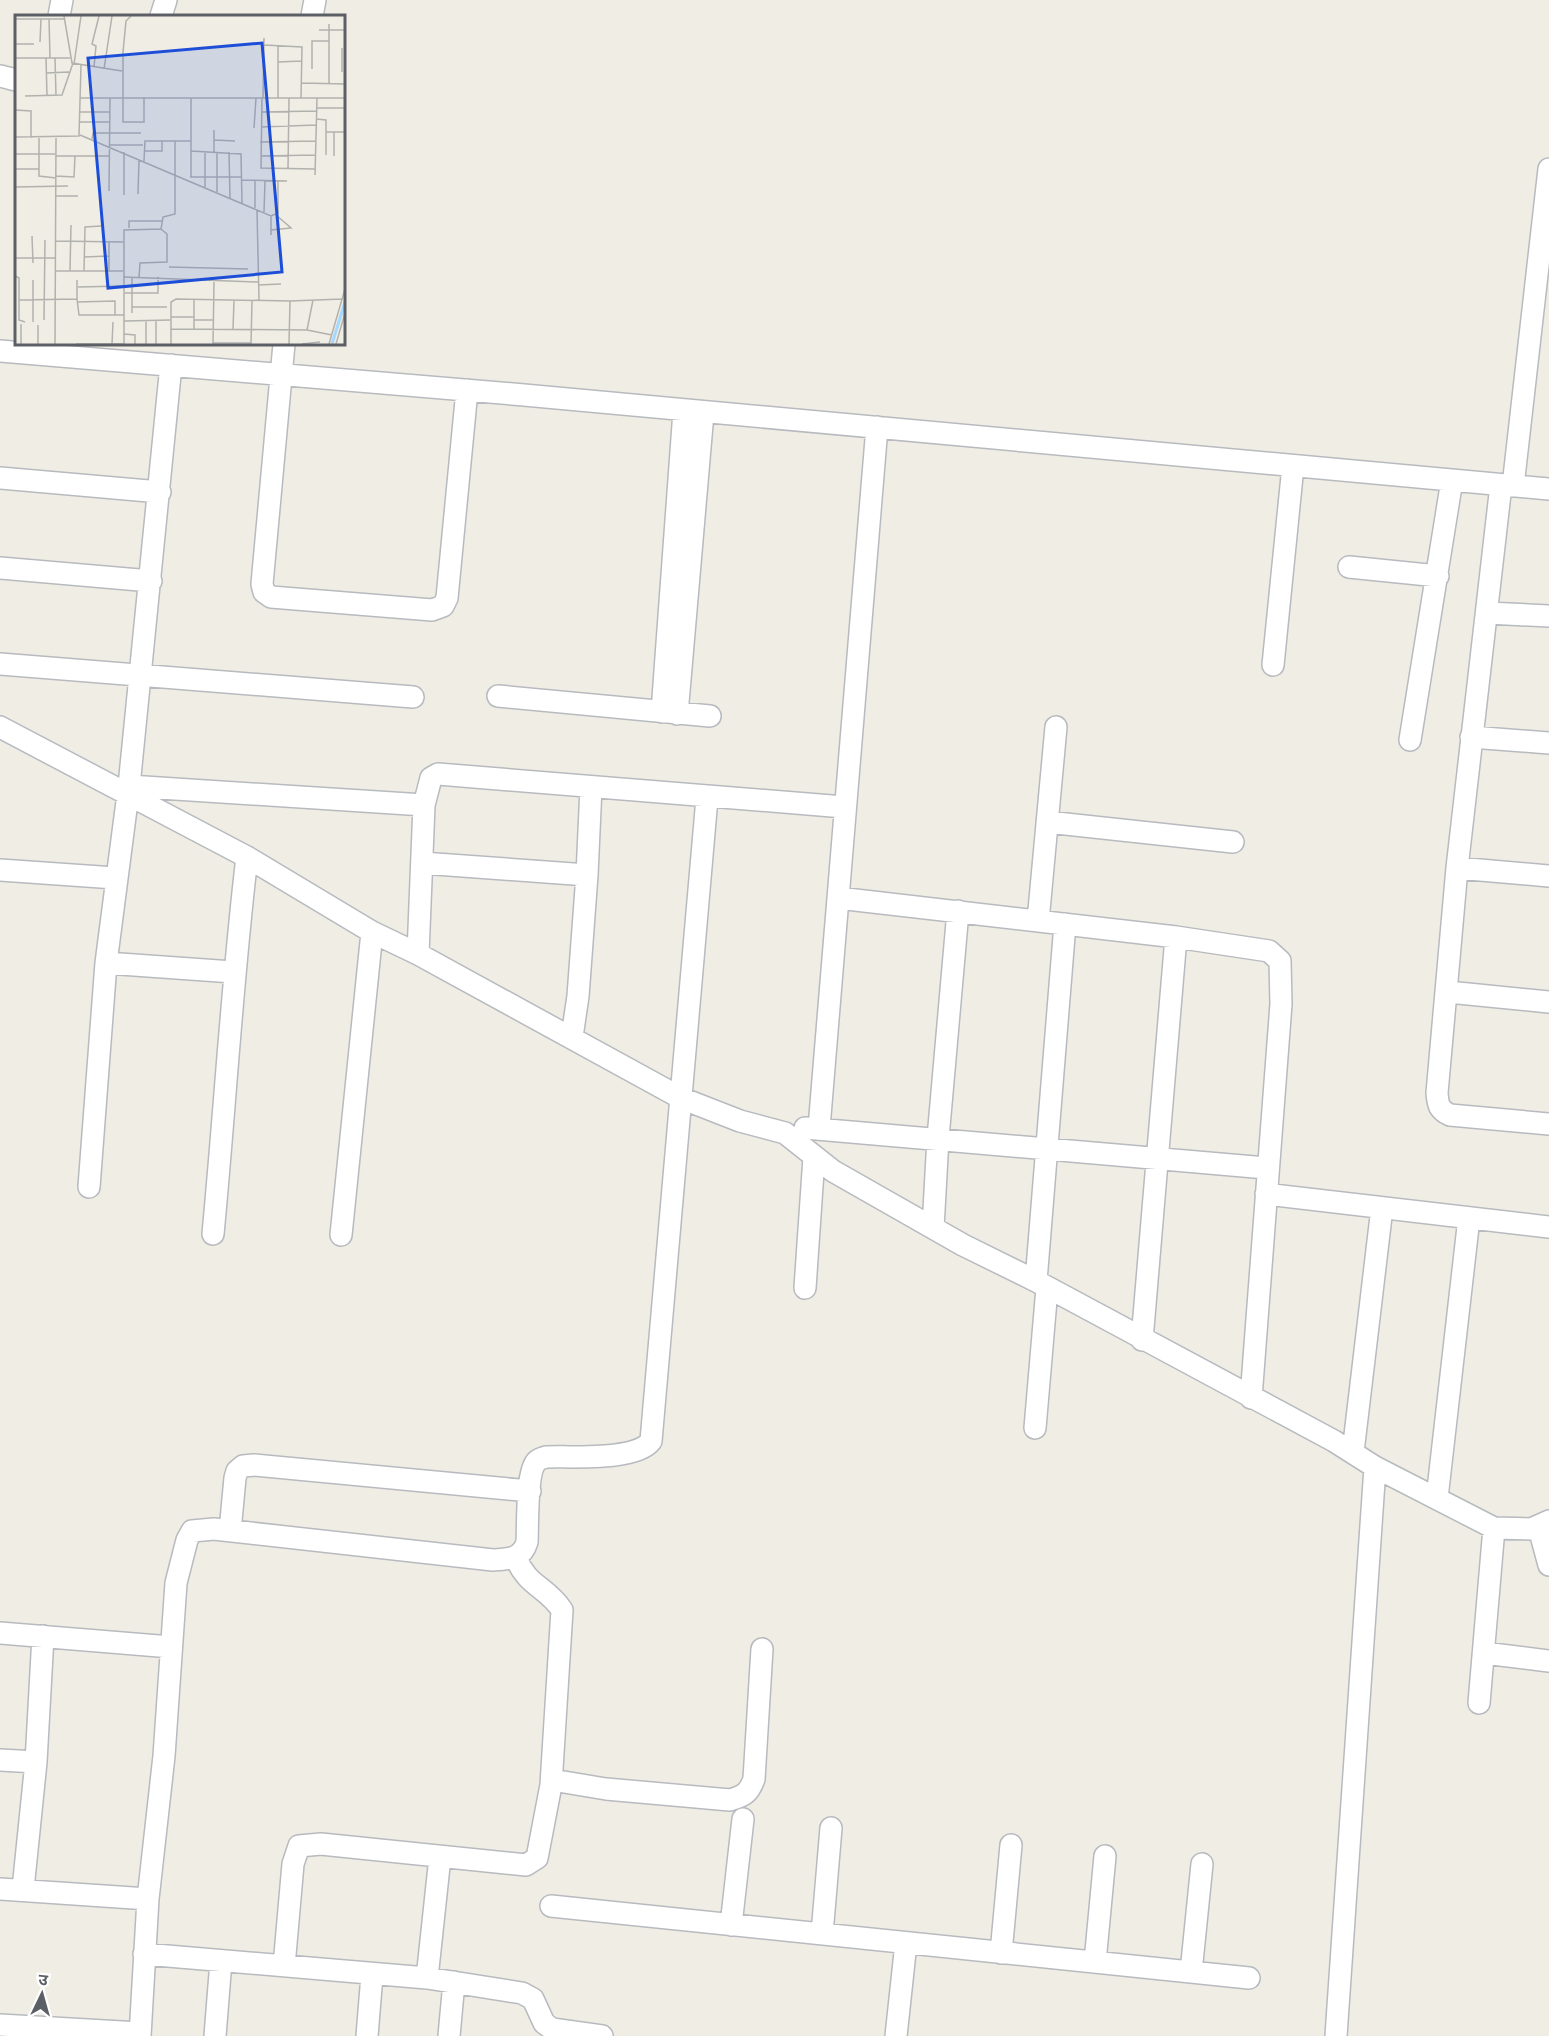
<svg xmlns="http://www.w3.org/2000/svg" width="1549" height="2036" font-family="'Exo 2','Noto Sans Devanagari',sans-serif">
<rect width="100%" height="100%" fill="#f0ede4"/>
<g fill="none" stroke-linecap="round" stroke-linejoin="round">
<g stroke="#b7babf" stroke-width="24">
<path id="minor" d="M59,16L62,0
M161,16L166,0
M312,16L315,0
M0,76L16,80
M284,344L262,584L264,592L271,597L432,610L443,606L447,598L467,390
M0,351L524,395L1549,489
M0,478L160,492
M1501,485L1457,868L1437,1093C1438,1105 1439,1110 1450,1115L1549,1124
M1513,486L1549,169
M1349,567L1438,576
M0,568L151,581
M1487,613L1549,616
M0,664L413,697
M1273,665L1293,466
M498,696L710,716
M662,712L684,411
M677,714L703,413
M0,727L247,857L372,932L418,954L681,1098L740,1121L785,1133L833,1171L963,1245L1036,1281L1334,1441L1375,1467L1494,1528L1531,1529L1549,1521
M1471,737L1549,743
M1410,740L1452,480
M129,786L424,805
M1047,822L1233,842
M422,863L587,875L591,787
M1457,868L1549,876
M0,870L115,878
M838,898L1176,937L1269,951L1280,961L1281,1004L1251,1398
M1038,921L1056,727
M418,954L424,805L431,778L438,774L844,807
M106,963L233,972
M1448,992L1549,1002
M572,1037L578,996L587,875
M805,1128L1266,1168
M819,1128L877,427
M89,1187L106,963L129,786L171,365
M1266,1194L1549,1227
M933,1228L938,1138L958,911
M213,1234C225,1108 232,982 247,857
M341,1235L372,932
M1036,1281L1065,924
M805,1288L814,1157
M1142,1340L1176,937
M1035,1428L1047,1288
M1353,1452L1382,1208
M1437,1498L1469,1218
M1539,1528L1549,1565
M230,1531L235,1478L237,1471L243,1466L254,1465L530,1491
M0,1633L171,1647
M1484,1653L1549,1661
M1479,1703L1494,1528
M0,1760L36,1762
M552,1780L606,1789L730,1800C744,1796 749,1793 754,1779L762,1649
M0,1889L148,1899
M23,1889L36,1762L43,1636
M551,1906L1249,1978
M731,1925L743,1819
M822,1934L831,1828
M1001,1953L1011,1845
M144,1954L427,1978L522,1993L533,1999L544,2023L552,2029L602,2036
M1095,1962L1105,1856
M284,1966L293,1864L299,1846L321,1844L526,1865L537,1858L551,1785L562,1610C547,1587 527,1586 516,1558
M1191,1972L1202,1864
M427,1978L440,1857
M0,2025L140,2033
M140,2036L148,1899L164,1756L176,1583L187,1540L192,1531L214,1529L493,1560C509,1559 522,1559 527,1542C528,1526 526,1471 537,1461C539,1459 543,1458 546,1457C571,1456 636,1461 651,1441L707,798
M215,2036L221,1961
M367,2036L372,1975
M449,2036L454,1982
M896,2036L906,1943
M1336,2036L1375,1467"/>
</g>
<use href="#minor" stroke="#fff" stroke-width="21"/>
</g>
<g transform="translate(15 15)">
<rect width="330" height="330" fill="#f0ede4"/>
<path fill="none" stroke="#a5d8ff" stroke-width="3" d="M317,329L330,287"/>
<path fill="none" stroke="#b1b1ae" stroke-width="1.5" d="M49,1L57,48L107,56M116,1L111,6L108,37V107H129V82M0,4H49M34,4L35,43M304,15H330M25,27L26,4M0,29H19M249,30L287,32L286,83M263,31V83M327,33V57M0,43H55M31,43L32,81M40,43L41,81M263,47L287,46M59,49L66,1M79,52L81,31L77,29L84,1M89,54L97,1M297,54V26H314M31,58L54,57M287,68L330,69M314,68V9M10,81L47,80L58,48M65,83H330M176,83V162M247,83L246,153L300,154M248,83L249,23M302,93H330M0,95L16,96V123M65,97H95M246,97L302,96M301,104L311,105V117H330M65,107H95M246,112L301,110M239,113L241,83M65,120L256,201L263,198V166M0,122L64,121L66,50M24,123V161L41,163M77,124L78,118H126M199,125L220,126M245,127L301,126M95,130H128M129,136H147V126M176,136L226,139L227,188M190,136V172M199,137V115M202,137V177M214,137L215,183M0,139H40M311,140V117M41,141H94M246,141L301,140M319,141V117M129,146L130,126H176M0,154H24M273,154L274,83M300,160L302,83M41,161L59,162L60,141M175,162H227M227,165L272,166M0,172L53,171M94,176L95,83M123,179L124,145M109,180V137M41,181H63M240,193V166M242,195L244,285M249,197L250,166M256,201V220M114,213V206H147M256,215L276,213L261,200M17,221L18,248M41,226L108,227M94,227V255M69,242L94,241M0,243H40M154,252L233,254M41,256H108M55,256L56,210M69,256L70,212L86,211M0,261L4,263V305L10,307M108,262L243,267M117,262V298M124,262L125,248L152,247V219L146,214M243,270L266,269M63,272L108,271M110,278H143V262M62,284L64,300H109V215L146,214L148,202L160,199V126M4,285L62,284V265M179,285V314M275,286L327,284M62,287L100,286V300M117,292H152M109,300V329M156,302H179M29,305L30,225M179,305H198M109,306L155,305M18,307V265M6,309V329M156,314L292,315L317,320M218,314L219,286M292,315L298,285M109,319L120,320V329M198,328H236M23,329V310M40,329L41,123M61,329H109M97,329L98,307M131,329V305M141,329V305M156,329V287L161,284L275,286L274,329M198,329L199,267M236,329L237,286M287,329L305,327M314,329L330,274M321,329L330,298"/>
<path fill="#1d4ed8" fill-opacity="0.15" stroke="#1d4ed8" stroke-width="3" d="M247,28L267,257L93,273L73,43Z"/>
<rect width="330" height="330" fill="none" stroke="#5c6066" stroke-width="3"/>
</g>
<g transform="translate(42 1994) rotate(5)" stroke="#ffffff" stroke-width="4.5" paint-order="stroke">
<path d="M0-4.5L10 22L0 15L-10 22Z" fill="#5c6066"/>
<text y="-9" font-size="16" font-weight="bold" text-anchor="middle" fill="#5c6066">उ</text>
</g>
</svg>
